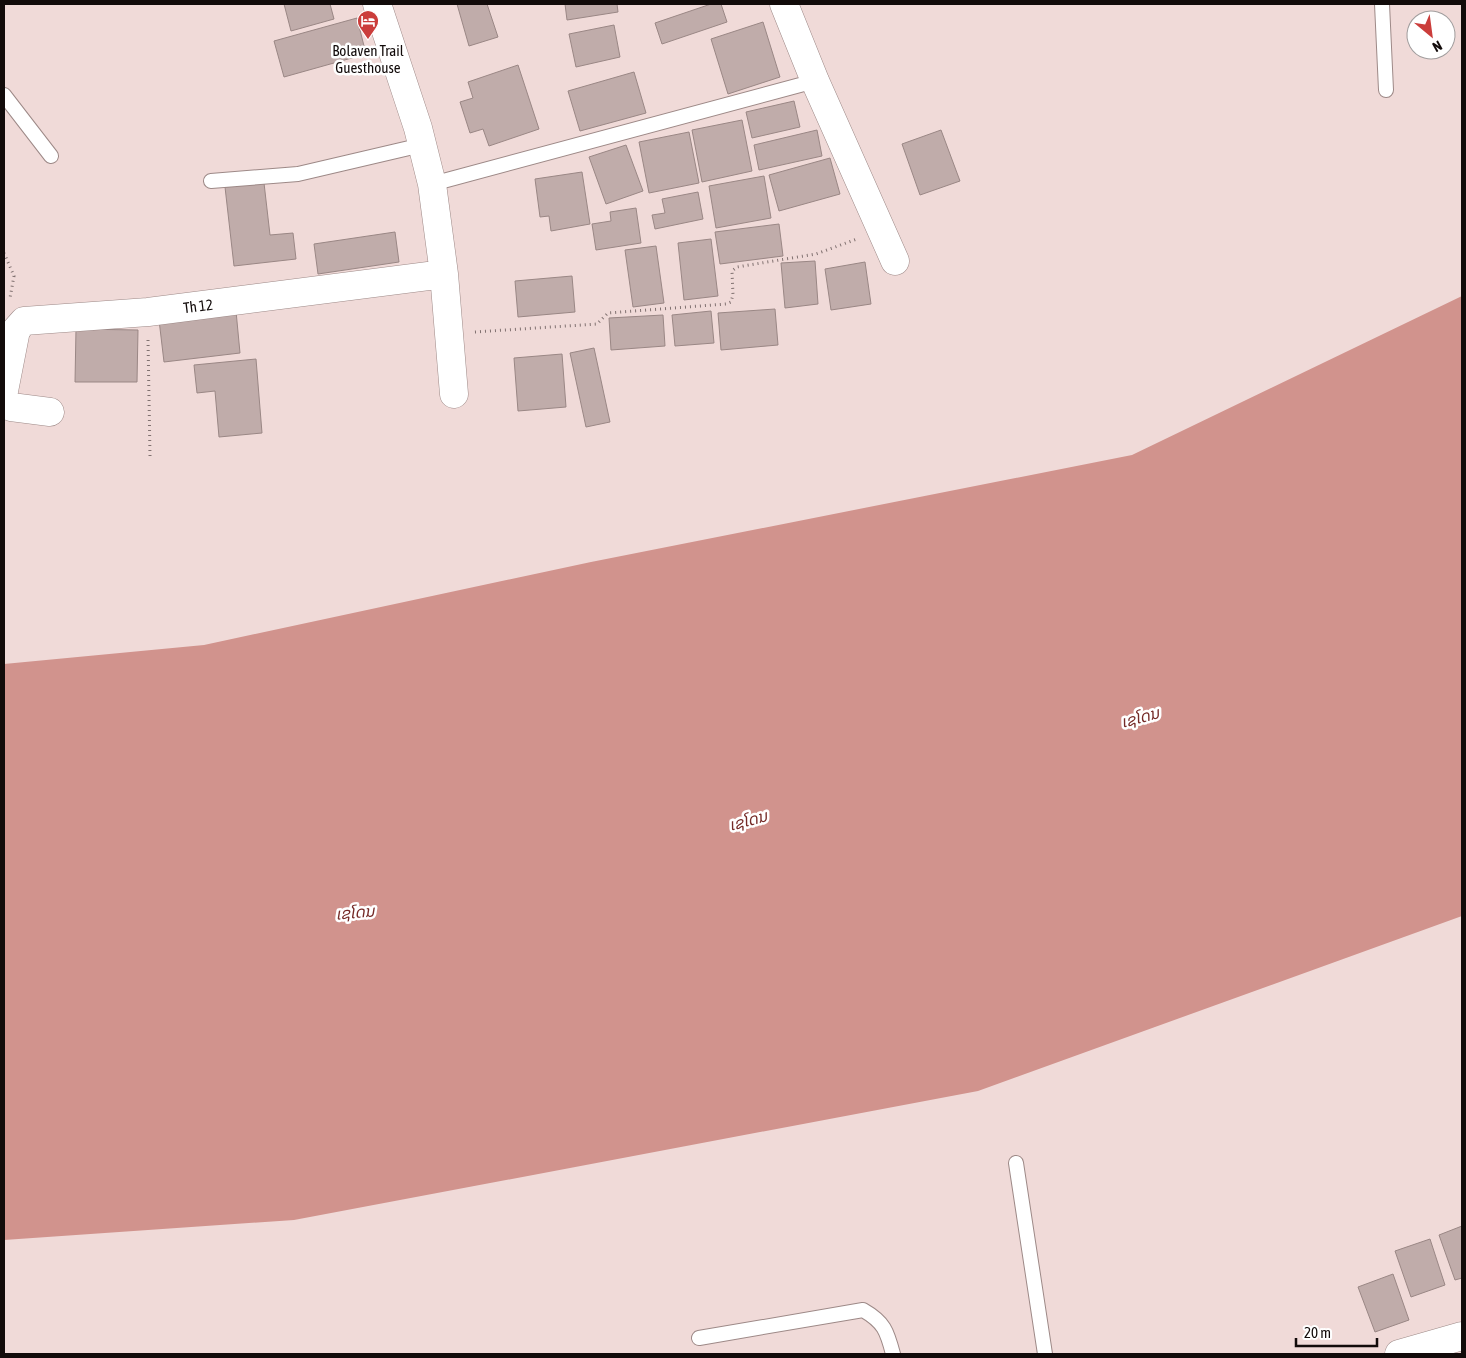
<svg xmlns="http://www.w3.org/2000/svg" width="1466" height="1358" font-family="'Asap Condensed','Noto Sans Lao',sans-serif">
<rect width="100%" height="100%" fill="#f0dad8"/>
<path fill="#d1938d" d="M1462,296V916L978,1091L294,1220L4,1240V664L204,645L591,562L1132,455Z"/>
<path fill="#c0acaa" stroke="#9a8785" d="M284,4H330L334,19L291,31Z
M457,4H487L498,37L469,46Z
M565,4H617L618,12L567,20Z
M711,4H721L727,22L662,44L655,23Z
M357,18L366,54L284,77L274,41Z
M763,22L780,77L728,94L711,39Z
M614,25L620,57L576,67L569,34Z
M518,65L539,129L489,146L483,129L470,133L460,102L473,98L468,82Z
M634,72L646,113L580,131L568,91Z
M794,101L800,127L752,138L746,112Z
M742,120L752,171L702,182L692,130Z
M817,130L822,156L759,170L754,145Z
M941,130L960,181L920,195L902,144Z
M689,132L699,183L649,193L639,142Z
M626,145L643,191L606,204L589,157Z
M830,158L840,194L779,211L769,175Z
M582,172L590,224L551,231L549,216L540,217L535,179Z
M764,176L771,218L716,228L709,186Z
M264,183L270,235L293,233L296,259L234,266L225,187Z
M698,192L703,219L655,229L652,215L665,213L662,199Z
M636,208L641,243L596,250L592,224L611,221L610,212Z
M779,224L783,256L720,264L715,232Z
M395,232L399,262L318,274L314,244Z
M711,239L718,296L684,300L678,243Z
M656,246L664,303L633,307L625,250Z
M815,261L818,304L785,308L781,263Z
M865,262L871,304L831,310L825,269Z
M572,276L575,312L518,317L515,281Z
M775,309L778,345L721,350L718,313Z
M236,311L240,353L164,362L159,320Z
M711,311L714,343L675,346L672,315Z
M663,315L665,346L611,350L609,318Z
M76,329L138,330L137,382H75Z
M594,348L610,422L586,427L570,353Z
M562,354L566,407L518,411L514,358Z
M256,359L262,433L219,437L215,391L197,393L194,365Z
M1462,1226V1278L1455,1280L1439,1235Z
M1430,1239L1445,1285L1411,1297L1395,1251Z
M1393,1274L1409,1320L1375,1332L1358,1287Z"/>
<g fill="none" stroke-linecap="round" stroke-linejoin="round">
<g stroke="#9d8987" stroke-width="16">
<path id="lane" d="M1382,4L1386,90
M4,95L51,156
M211,181L298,174L422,145
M432,184L815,81
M1016,1163L1045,1354
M699,1338L863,1310C884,1322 887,1331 893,1354"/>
</g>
<g stroke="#9d8987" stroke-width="29">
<path id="street" d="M377,4L418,128L432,184L444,274L454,394
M784,4L815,81L895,261
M4,391L16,330L24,321L148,312L444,274
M4,403L11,407L50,412
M1399,1354L1462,1336"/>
</g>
<path stroke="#807170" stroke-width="3" stroke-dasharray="1 4" stroke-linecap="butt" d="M4,253L14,276L10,298
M475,332L597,324L608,313L726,304L731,302L733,295L732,271L737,267L816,254L857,239
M148,340L150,456"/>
<use href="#lane" stroke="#fff" stroke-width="14"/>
<use href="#street" stroke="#fff" stroke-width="28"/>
</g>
<defs>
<g id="hotel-pin" transform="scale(1.125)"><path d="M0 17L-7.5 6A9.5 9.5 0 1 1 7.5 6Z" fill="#cb3d3b" stroke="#fff"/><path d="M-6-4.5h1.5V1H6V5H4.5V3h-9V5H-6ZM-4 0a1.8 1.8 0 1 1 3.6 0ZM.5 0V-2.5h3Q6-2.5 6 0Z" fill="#fff"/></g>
</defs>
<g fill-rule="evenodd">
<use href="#hotel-pin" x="368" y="21"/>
</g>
<g text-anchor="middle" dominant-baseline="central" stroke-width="5" stroke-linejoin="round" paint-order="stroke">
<g font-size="15" fill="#120b0a" stroke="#fff">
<text x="368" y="50">Bolaven Trail<tspan x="368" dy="17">Guesthouse</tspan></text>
</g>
<g font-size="15" fill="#120b0a" stroke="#fff">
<text transform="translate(198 306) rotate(-7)">Th 12</text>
</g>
<g font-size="16" font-style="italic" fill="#752a27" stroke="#fff">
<text transform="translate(1140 717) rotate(-15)">ເຊໂດນ</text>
<text transform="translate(748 820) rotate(-15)">ເຊໂດນ</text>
<text transform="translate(355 912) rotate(-5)">ເຊໂດນ</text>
</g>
</g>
<rect width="1466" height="1358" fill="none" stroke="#120b0a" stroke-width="10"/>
<g transform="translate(1431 35) rotate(151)"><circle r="24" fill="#ffffff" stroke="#a09d9d"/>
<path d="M0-4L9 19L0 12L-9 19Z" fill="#cb3d3b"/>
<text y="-8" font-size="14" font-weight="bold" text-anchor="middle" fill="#120b0a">N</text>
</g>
<path d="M1296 1338v8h81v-8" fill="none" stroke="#120b0a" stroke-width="2.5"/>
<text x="1304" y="1338" font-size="15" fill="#120b0a" stroke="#ffffff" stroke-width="4" paint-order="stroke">20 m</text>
</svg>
